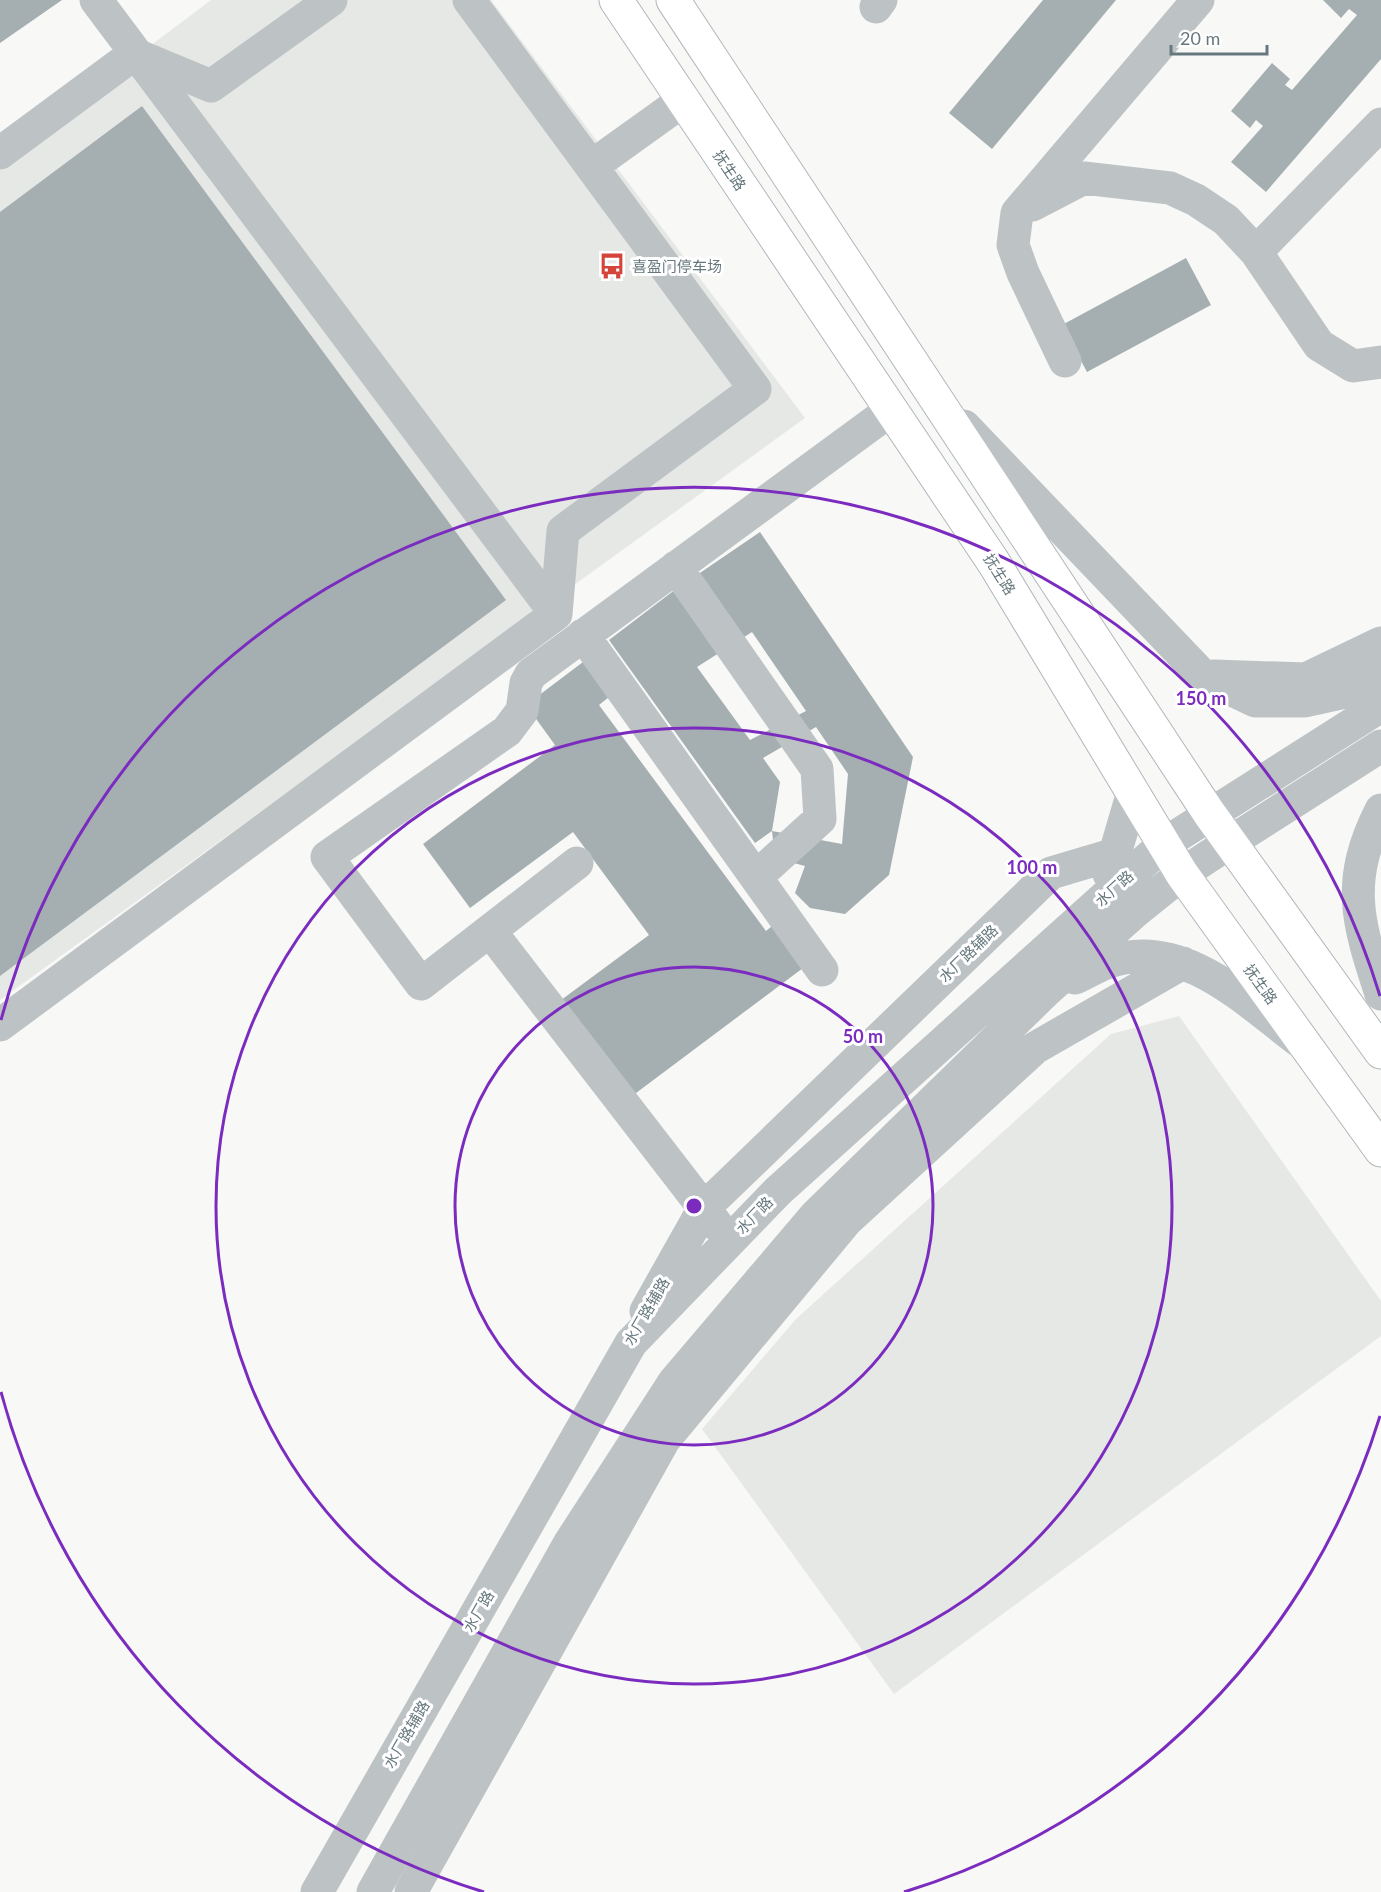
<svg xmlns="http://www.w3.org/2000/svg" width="1381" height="1892" font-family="Lato,'Noto Sans SC',sans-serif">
<rect width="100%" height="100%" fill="#f8f8f6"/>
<path fill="#e6e8e6" d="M211,0H491L805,418L0,1000V159Z
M1179,1016L1381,1301V1336L894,1694L702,1429L796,1319L1111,1034Z"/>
<path fill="#a5afb2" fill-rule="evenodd" d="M0,0H62L0,43Z
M1043,0H1116L992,149L949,113Z
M1323,0H1381V59L1266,192L1231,162L1263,126L1256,120L1250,128L1231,111L1272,63L1290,79L1285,85L1292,90L1357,15L1349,9L1341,18Z
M142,106L506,600L0,976V212Z
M1186,258L1211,305L1087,372L1062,325Z
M760,532L913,757L889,875L845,914L810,908L795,893L805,866L775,858L772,831L842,844L848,774L816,727L763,758L780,782L772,831L755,843L609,640L672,592ZM752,632L806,711L750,740L697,667Z
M583,662L609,697L599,705L766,931L772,926L803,968L624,1102L553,1006L649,935L573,832L470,908L423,844L555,745L526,705Z"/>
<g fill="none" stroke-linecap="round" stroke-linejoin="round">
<g stroke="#b1b7ba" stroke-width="35">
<path id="major" d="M616,0L994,563L1182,874L1381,1150
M673,0L1209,813L1381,1052"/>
</g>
<path stroke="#bdc3c5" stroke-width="33" d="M96,0L556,614
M876,7L881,0
M1381,124L1256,252L1319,345L1353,366L1381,362
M0,153L134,54L211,86L331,0
M592,166L684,100
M1032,205L1084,178L1170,188L1196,200L1226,220L1256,252
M1065,361L1023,273L1013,245L1017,213L1198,0
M964,426L1203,676L1255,701H1305L1346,692L1381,673
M676,567L817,769L820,819L756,877
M583,635L822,970
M1214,676L1306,679L1381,643
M1381,810C1345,881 1357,921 1381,994
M577,863L421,984L327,857L507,731L522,711L526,683L531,674L891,410
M1109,874L1133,792
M490,931L717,1225
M1075,978C1086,973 1097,966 1109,962C1181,936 1246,1001 1298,1040
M0,1025L556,614L563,531L755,389L469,0
M646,1311L704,1208L1051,873L1115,854
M317,1892L631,1343L778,1191L1164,844L1381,706
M373,1892L569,1544L674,1382L816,1215L1046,991L1136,911L1182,874L1229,843L1381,746
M411,1892L664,1440L847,1220L1035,1048L1183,963"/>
<use href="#major" stroke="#fff" stroke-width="33"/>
</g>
<g fill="none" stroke="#7b2cbf" stroke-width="3">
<circle cx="694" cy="1206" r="239"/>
<circle cx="694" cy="1206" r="478"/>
<path d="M1380 1416A717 717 0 0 1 904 1892M484 1892A717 717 0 0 1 1 1392M1 1020A717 717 0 0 1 1380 996"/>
</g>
<defs>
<g id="bus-bare" transform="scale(2.07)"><path d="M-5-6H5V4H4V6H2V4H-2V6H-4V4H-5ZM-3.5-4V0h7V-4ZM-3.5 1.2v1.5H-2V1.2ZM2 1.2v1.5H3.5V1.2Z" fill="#d4443a" stroke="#fff" stroke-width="2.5" paint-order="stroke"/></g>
</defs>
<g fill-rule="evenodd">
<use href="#bus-bare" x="612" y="266"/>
</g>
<g text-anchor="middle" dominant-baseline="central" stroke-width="6" stroke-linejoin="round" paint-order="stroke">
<g font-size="15" fill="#66787e" stroke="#fff">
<text transform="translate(730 170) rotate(56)">抚生路</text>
<text transform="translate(1000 574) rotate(58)">抚生路</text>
<text transform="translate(1114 888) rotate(-42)">水厂路</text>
<text transform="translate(968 953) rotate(-44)">水厂路辅路</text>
<text transform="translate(1261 984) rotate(54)">抚生路</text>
<text transform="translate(754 1215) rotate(-46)">水厂路</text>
<text transform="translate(646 1311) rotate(-60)">水厂路辅路</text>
<text transform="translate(478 1611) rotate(-60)">水厂路</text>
<text transform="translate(406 1734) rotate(-60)">水厂路辅路</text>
</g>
<g font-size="15" fill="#66787e" stroke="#fff" text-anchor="start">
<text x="632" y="266">喜盈门停车场</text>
</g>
</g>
<circle cx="694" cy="1206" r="9" fill="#7b2cbf" stroke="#fff" stroke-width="3"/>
<g font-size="18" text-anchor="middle" font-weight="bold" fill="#7b2cbf" stroke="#fff" stroke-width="6" stroke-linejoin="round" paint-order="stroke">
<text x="1201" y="705">150 m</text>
<text x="1032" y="874">100 m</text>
<text x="863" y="1043">50 m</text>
</g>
<path d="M1171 45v9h96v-9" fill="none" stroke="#66787e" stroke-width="3"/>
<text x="1180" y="45" font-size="18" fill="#66787e" stroke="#ffffff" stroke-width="4.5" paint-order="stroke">20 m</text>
</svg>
